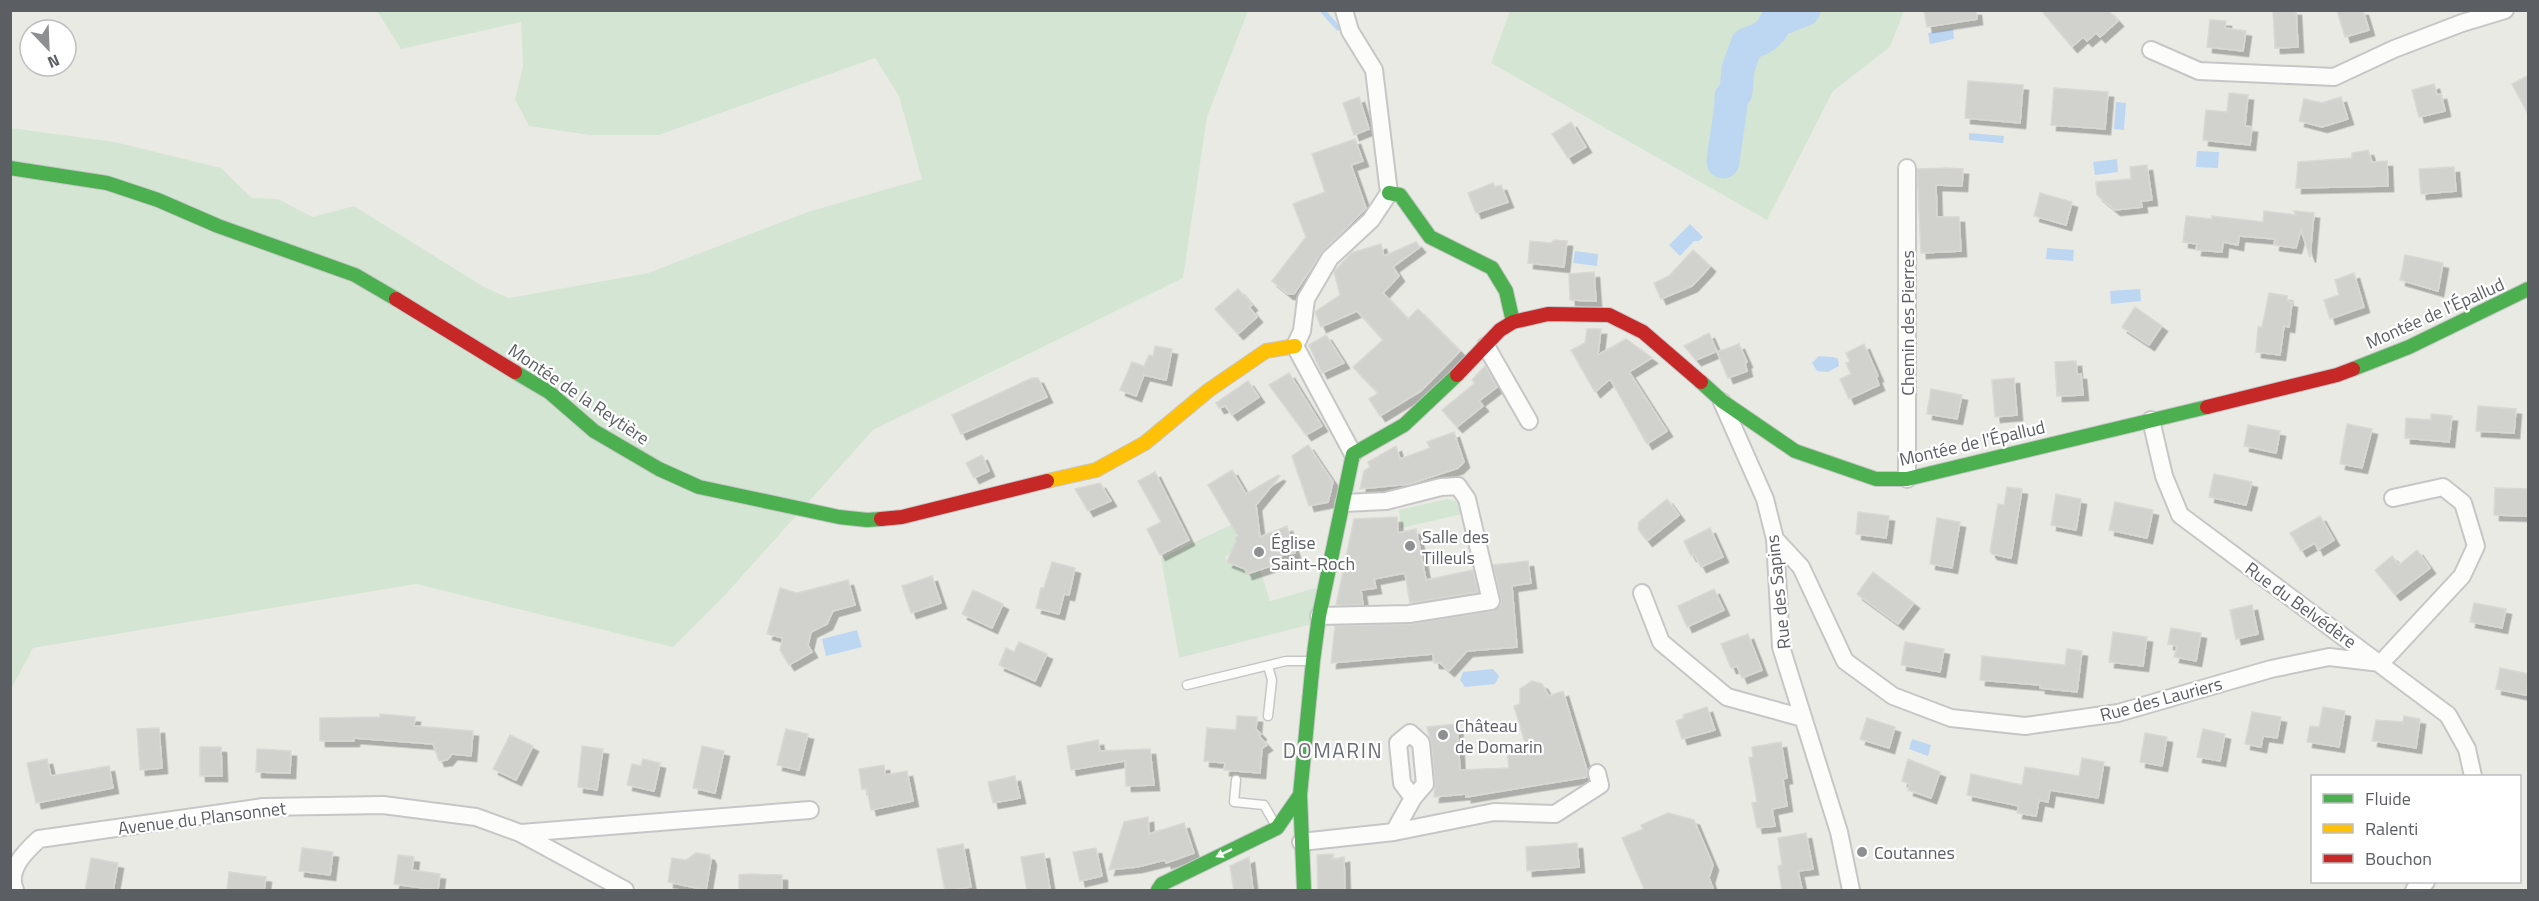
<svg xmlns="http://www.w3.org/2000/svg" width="2539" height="901" font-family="'Titillium Web',sans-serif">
<defs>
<filter id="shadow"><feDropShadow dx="5.5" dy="5.5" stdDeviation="0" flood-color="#0004"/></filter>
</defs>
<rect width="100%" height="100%" fill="#eaeae5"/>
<path fill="#d4e6d3" d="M377,11H1248L1207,117L1183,278L873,430L726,594L673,647L416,584L33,648L11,689V128L115,142L221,168L252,198L278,199L313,217L354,206L484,287L509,298L648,273L808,212L922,179L899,96L875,58L659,135H590L529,126L515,99L523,66L521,22L401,49Z
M1510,11V10L1904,11L1890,47L1833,91L1767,220L1491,63Z
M1447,499L1458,502L1462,514L1401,528L1399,510Z
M1239,521L1243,533L1234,536L1237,546L1231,554L1226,556V562L1244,567L1247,574L1260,570L1270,601L1316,588L1312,624L1179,658L1161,558Z"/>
<path fill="#bdd6f1" d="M1953,29L1954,39L1930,44L1928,33Z
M2116,102L2126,103L2124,130L2114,129Z
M1969,133L2004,136L2003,143L1969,140Z
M2197,151L2219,152L2218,168L2196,167Z
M2117,159L2118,172L2095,175L2093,162Z
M1690,224L1703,237L1699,241H1694L1680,256L1669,245Z
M2047,248L2074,250L2073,261L2046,259Z
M1575,251L1598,254L1597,266L1573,263Z
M2140,289L2141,301L2111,304L2110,291Z
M1819,356C1825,357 1834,356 1838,359L1839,366L1828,372L1817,371L1812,363Z
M857,630L862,647L826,656L822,639Z
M1493,669L1499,676L1495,684L1465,687L1460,680L1463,672Z
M1912,739L1931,745L1928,756L1909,749Z"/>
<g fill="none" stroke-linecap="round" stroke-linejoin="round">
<path stroke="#bdd6f1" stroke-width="5" d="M1322,10L1338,28"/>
<path stroke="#bdd6f1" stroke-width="33" d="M1723,162C1725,140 1731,118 1731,97L1736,92L1738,69L1747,44C1760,40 1771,35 1776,21L1804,10"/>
</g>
<path fill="#d1d1ce" stroke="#d9d8d4" stroke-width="1.5" filter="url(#shadow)" d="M1924,10H1976L1977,19L1927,27Z
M2041,10H2108L2118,21L2100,37L2096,33L2087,41L2083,37L2072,47Z
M2273,10H2296L2298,47L2275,48Z
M2337,10H2363L2369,30L2345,37Z
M2210,20L2226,21L2225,28L2246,31L2243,51L2207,47Z
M2529,75V116L2512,84Z
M1968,81L2023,85L2020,123L1965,118Z
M2434,84L2437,95L2441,94L2445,111L2419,117L2412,90Z
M2054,88L2108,92L2105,129L2051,125Z
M2229,93L2248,95L2245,126L2252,127L2250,145L2203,140L2206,110L2227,112Z
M1359,97L1369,129L1354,135L1343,103Z
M2341,97L2348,119L2322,127L2299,121L2304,99L2322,103Z
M1571,122L1586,147L1568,158L1552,134Z
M1355,139L1363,161L1351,165L1366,208L1323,251L1294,294H1288L1272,281L1306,237L1293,204L1325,192L1312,154Z
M2368,150L2372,162L2387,161L2388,186L2296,188L2298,162L2352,158V153Z
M2147,165L2152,200L2141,201L2142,207L2115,210L2097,195L2096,182L2131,179L2130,167Z
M2454,167L2456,191L2421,194L2419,169Z
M1946,168L1963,169L1962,186L1936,185L1937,217H1959L1961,251L1921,253L1917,169Z
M1493,183L1495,187L1501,185L1508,202L1476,213L1468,193Z
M2040,193L2072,202L2066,225L2034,216Z
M2264,211L2296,215L2294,211L2314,213L2310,257L2301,230L2296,248L2274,245L2275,239L2239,236L2238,245L2223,242L2222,252L2196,250L2197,244L2183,242L2186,216L2212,219V216L2263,222Z
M1554,240L1567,241L1564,267L1528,263L1530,241L1551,243Z
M1416,242L1420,247L1393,267L1399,276L1383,293L1408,319L1418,309L1460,351L1421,391L1380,416L1369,399L1378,393L1353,367L1383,340L1357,311L1321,327L1315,312L1340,295L1334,272L1351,253L1381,244L1384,256Z
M1693,250L1710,266L1708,269L1692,286L1661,299L1654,283L1669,276Z
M2405,255L2443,263L2438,291L2400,280Z
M1594,272L1596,301L1570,300L1569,274Z
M2354,273L2364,307L2330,319L2324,300L2339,295L2335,280Z
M1238,289L1252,305L1249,307L1257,317L1238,334L1215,309Z
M2269,293L2287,296V301L2292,302L2289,327L2284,326L2280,355L2256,352L2258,327H2262Z
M2135,307L2162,326L2149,345L2122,327Z
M1587,329H1601L1598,355L1626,339L1652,358L1629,372L1667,431L1647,444L1610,379L1595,392L1571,350L1585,343Z
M1709,333L1717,351L1696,360L1684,346Z
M1326,335L1344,363L1322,373L1309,345Z
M1739,344L1747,362L1745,363L1747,371L1728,378L1717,352Z
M1864,344L1878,376L1876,377L1879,385L1849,399L1840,379L1851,374L1846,363L1850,362L1846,353Z
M1155,346L1172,349L1166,380L1144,375L1136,396L1120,390L1132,362L1144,366L1149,355L1153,356Z
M2076,361L2077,374H2081L2083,395L2057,396L2055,362Z
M1485,366L1497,387L1479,401L1483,406L1457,427L1442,410L1475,383L1472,380Z
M1289,373L1322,426L1306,435L1269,385Z
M1032,378H1038L1047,397L961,434L952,415Z
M2014,378L2017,415L1995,417L1992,380Z
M1248,381L1259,397L1232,415L1225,406L1219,408L1216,403Z
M1931,389L1962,395L1957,419L1927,414Z
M2478,406L2516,409L2514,433L2476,431Z
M2431,414L2452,416L2449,442L2405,438L2406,418L2431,420Z
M2347,424L2372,429L2362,468L2340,464Z
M2248,425L2280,431L2276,453L2244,446Z
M1454,432L1464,462L1458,468L1410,484L1360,489L1364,471L1370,467L1368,462L1396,446L1400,459L1430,448L1427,442Z
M1308,445L1333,482L1328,502L1309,506L1292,456Z
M982,455L989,471L974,478L966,463Z
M1232,470L1246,494L1278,475L1280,476L1256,505L1260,537L1287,526L1295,553L1269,558L1271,566L1247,574L1245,569L1227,562L1236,541L1235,537L1238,536L1208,485Z
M1155,472L1189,540L1160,555L1147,529L1161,522L1138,481Z
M2214,474L2252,482L2246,505L2209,497Z
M1100,483L1111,501L1088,511L1075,489Z
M2007,487L2022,489L2011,558L1992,554L1990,551L1998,504L2004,505Z
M2495,488L2529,489V516L2494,515Z
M2056,494L2081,499L2076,530L2051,525Z
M1667,499L1679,515L1647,541L1638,529L1639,522Z
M2115,502L2153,510L2147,538L2109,530Z
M1858,512L1889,516L1886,538L1856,534Z
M2320,516L2334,540L2318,550L2315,543L2301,551L2290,533Z
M1397,517L1398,533L1416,529L1426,580L1473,570L1478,592L1410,603L1405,573L1374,579L1376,588L1361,590L1363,605H1336L1354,519Z
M1937,518L1960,522L1952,568L1930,564Z
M1710,528L1723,557L1701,567L1694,554L1691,556L1684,541Z
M2417,550L2430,568L2395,595L2375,570L2392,556L2399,565Z
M1528,561L1531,583L1512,586L1517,647L1467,651L1449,671L1440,663H1434L1433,654L1331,663L1335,626L1409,624L1493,611L1501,605V599L1493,565Z
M1052,562L1075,568L1069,595L1064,594L1059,614L1036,608L1041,588H1044Z
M1873,572L1914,603L1898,624L1857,594Z
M932,576L941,603L911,613L902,586Z
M848,580L855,605L833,611L827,624L811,632L808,645L812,652L789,665L780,650L783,638L767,634L780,588L797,593Z
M1714,589L1724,610L1687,627L1678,606Z
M973,590L1003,604L992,628L962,614Z
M2474,603L2506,609L2502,628L2470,622Z
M2252,605L2258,634L2236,639L2230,610Z
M2171,628L2201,633L2196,661L2174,657L2177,646L2168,644Z
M2113,632L2147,637L2143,666L2109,662Z
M1748,634L1762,670L1742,678L1737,666L1731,668L1721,644Z
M1019,642L1047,654L1035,681L999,665L1006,648L1014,652Z
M1905,642L1944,649L1940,672L1901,665Z
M2067,649L2082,651L2077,692L2040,688V685L1980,680L1982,656L2065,665Z
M2500,668L2529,674L2526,695L2496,689Z
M1532,681L1542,684L1549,696L1563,691L1587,770V777L1466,797V794L1434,797L1435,783L1431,742L1427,727L1457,724L1460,770L1509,768L1507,749L1526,746L1514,706L1520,704V689Z
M1707,707L1715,730L1682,739L1676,721L1684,718L1683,715Z
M2323,707L2345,711L2339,747L2307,742L2310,726L2319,727Z
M2252,712L2281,717L2277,738L2263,736L2261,747L2245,744Z
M380,714L415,717L414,726L473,731L471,756L452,754L447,760L439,761L433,744L354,738V741H320V718L380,717Z
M1237,716L1257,717L1256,729L1261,734L1259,736L1267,745L1262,748L1260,773L1224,770L1225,763L1204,761L1207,728L1236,730Z
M2404,716L2420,719L2416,748L2372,741L2376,720L2403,722Z
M1867,718L1895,727L1889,748L1860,739Z
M159,728L162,768L140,770L137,729Z
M786,729L808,734L799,770L777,765Z
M2203,729L2225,734L2220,761L2197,757Z
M2145,733L2167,737L2162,766L2140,762Z
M510,735L533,746L516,780L493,769Z
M1098,740L1100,751L1150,749L1154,785L1126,786L1125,761L1071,770L1067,746Z
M1781,742L1787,778L1783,779L1787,806L1772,809L1775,826L1757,828L1752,803L1757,802L1749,758L1753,757L1752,747Z
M582,746L603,749L597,790L578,787Z
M702,746L724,751L715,793L693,788Z
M200,747H221L222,776H200Z
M257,749L291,751L290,773L256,772Z
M2082,758L2104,762L2098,798L2050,790L2048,802L2039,800L2036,816L2017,813L2019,806L1967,795L1971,774L2022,785L2025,767L2079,776Z
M47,759L51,776L109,766L113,788L36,803L27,763Z
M643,759L660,763L654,791L627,785L632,764L641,766Z
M1908,759L1940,772L1931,798L1908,790L1910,784L1902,781Z
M884,765L885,775L907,771L913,801L871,810L867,789H862L859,769Z
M1015,776L1020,798L993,803L988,782Z
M1668,813L1694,820L1713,865L1709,878L1714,891H1645L1622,838L1643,829L1641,825Z
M1148,817L1149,834L1184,823L1194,853L1166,863L1165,860L1137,867L1109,870L1124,822Z
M1806,833L1813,869L1798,871L1802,889L1782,891L1778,866L1782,865L1778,838Z
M1577,843L1579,867L1527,871L1526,847Z
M963,844L971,887L945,891L937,849Z
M302,848L333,852L330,875L299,871Z
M1096,848L1102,876L1080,881L1073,852Z
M696,853L709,855L711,860L706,890L668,882L672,858L686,860Z
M1044,853L1050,889L1027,891L1021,857Z
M1333,854V859L1344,857L1345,891H1318L1317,855Z
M398,855L414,857L412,870L440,874L438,890L394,884Z
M1249,857L1253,891H1234L1230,866Z
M91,858L118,863L113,891H85Z
M229,872L266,877L264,891H227Z
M751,874L782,875V891H739V875Z"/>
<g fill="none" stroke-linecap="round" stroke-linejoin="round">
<g stroke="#c6c6c6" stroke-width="11">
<path id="lane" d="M1187,685L1286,661H1312
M1268,716L1272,680L1268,666
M1236,780L1234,802L1264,805L1275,824"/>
</g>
<g stroke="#c6c6c6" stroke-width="20">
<path id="street" d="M1344,10L1350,31L1374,70L1389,193L1371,220L1330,258L1306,299L1302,331L1295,346L1353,454
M2151,50L2199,71L2334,77L2394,49L2462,23L2505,10
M1907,168V479
M1486,346L1529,421
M1722,402L1765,499L1775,539L1781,647L1839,832L1851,890
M2151,420L2164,476L2180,515L2448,715L2467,749L2473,776
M1775,539L1801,567L1845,661L1893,696L1951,718L2025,726L2118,713L2271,669L2329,657L2381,663L2462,576L2476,546L2463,503L2443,487L2393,498
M1642,593L1661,642L1727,697L1803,718
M1319,616L1409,614L1491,601L1467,499L1458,486L1441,487L1386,501L1344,503
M1394,832L1494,812L1555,814L1600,785L1597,773
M521,833L810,810
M1301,842L1394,832L1413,798L1402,783L1398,743L1410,733L1421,743L1425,784L1413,798
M15,890C6,870 26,851 39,839L263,807L383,805L476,817L520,833L625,890
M2414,890L2426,882"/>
</g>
<g stroke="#c7c7c7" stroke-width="16">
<path id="fast" d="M10,168L107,183L158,200L218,226L355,275L396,299
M1389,193L1400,195L1430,237L1492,268L1506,291L1513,322
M2353,369L2409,347L2528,289
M515,372L549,392L594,431L659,469L699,487L839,517L867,520L881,519
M1701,382L1722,401L1795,451L1876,479H1907L2207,407
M1158,890L1162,884L1277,828L1300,795
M1304,890L1300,795L1313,661L1319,616L1353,454L1404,425L1457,375"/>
</g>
<g stroke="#c7c7c7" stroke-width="16">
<path id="slow" d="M1047,481L1096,470L1145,443L1209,390L1266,351L1295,346"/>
</g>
<g stroke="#c7c7c7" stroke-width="16">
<path id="jam" d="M396,299L515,372
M1457,375L1500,330L1513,322L1548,314L1609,315L1643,332L1701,382
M2207,407L2337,375L2353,369
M881,519L902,517L1047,481"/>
</g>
<use href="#lane" stroke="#fcfcfb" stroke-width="8"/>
<use href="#street" stroke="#fcfcfb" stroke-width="16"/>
<use href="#fast" stroke="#4caf50" stroke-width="14"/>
<use href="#slow" stroke="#ffc107" stroke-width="14"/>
<use href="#jam" stroke="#c62828" stroke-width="14"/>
</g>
<defs><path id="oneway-solid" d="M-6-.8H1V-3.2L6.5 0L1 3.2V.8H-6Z" transform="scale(1.5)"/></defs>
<use fill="#f6fbf6" href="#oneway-solid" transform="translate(1224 853) rotate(154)"/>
<g fill="#8d8f90" stroke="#fff" stroke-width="2">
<circle cx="1410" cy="546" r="6"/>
<circle cx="1259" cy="552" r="6"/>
<circle cx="1443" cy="735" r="6"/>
<circle cx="1862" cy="852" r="6"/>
</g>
<g text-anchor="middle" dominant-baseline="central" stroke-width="4.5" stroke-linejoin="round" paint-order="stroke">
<g font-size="18" fill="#5b5e62" stroke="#fff">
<text transform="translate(2435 313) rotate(-24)">Montée de l'Épallud</text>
<text transform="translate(1907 323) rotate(-90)">Chemin des Pierres</text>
<text transform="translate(579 394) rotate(34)">Montée de la Reytière</text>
<text transform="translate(1972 443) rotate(-13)">Montée de l'Épallud</text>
<text transform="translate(1778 592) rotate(-96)">Rue des Sapins</text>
<text transform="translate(2301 605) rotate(36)">Rue du Belvédère</text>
<text transform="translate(2161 699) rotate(-15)">Rue des Lauriers</text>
<text transform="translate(202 818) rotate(-7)">Avenue du Plansonnet</text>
</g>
<g font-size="18" fill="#5b5e62" stroke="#fff" text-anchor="start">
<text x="1422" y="536">Salle des<tspan x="1422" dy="21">Tilleuls</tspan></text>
<text x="1271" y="542">Église<tspan x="1271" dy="21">Saint-Roch</tspan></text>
<text x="1455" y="725">Château<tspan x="1455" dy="21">de Domarin</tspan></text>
<text x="1874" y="852">Coutannes</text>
</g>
<g font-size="21" letter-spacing="1.5" fill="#6c7074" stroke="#fff">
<text x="1333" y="750">DOMARIN</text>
</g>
</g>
<rect width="2539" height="901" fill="none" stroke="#5b5e62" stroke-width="24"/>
<rect x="2311" y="775" width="210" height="108" fill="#ffffff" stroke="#bdbfc0" stroke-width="1.5"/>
<rect x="2323" y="794" width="30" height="9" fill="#4caf50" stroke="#bdbfc0" stroke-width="1.5"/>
<text x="2365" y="805" font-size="18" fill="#5b5e62">Fluide</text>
<rect x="2323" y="824" width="30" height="9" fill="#ffc107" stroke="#bdbfc0" stroke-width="1.5"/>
<text x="2365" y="835" font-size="18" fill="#5b5e62">Ralenti</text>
<rect x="2323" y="854" width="30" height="9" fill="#c62828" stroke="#bdbfc0" stroke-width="1.5"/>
<text x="2365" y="865" font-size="18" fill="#5b5e62">Bouchon</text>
<g transform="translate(48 48) rotate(157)"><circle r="28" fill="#ffffff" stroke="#bdbfc0" stroke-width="1.5"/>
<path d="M0-4.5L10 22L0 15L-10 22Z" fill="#8d8f90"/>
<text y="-9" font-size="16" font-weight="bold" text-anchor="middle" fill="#5b5e62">N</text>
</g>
</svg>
